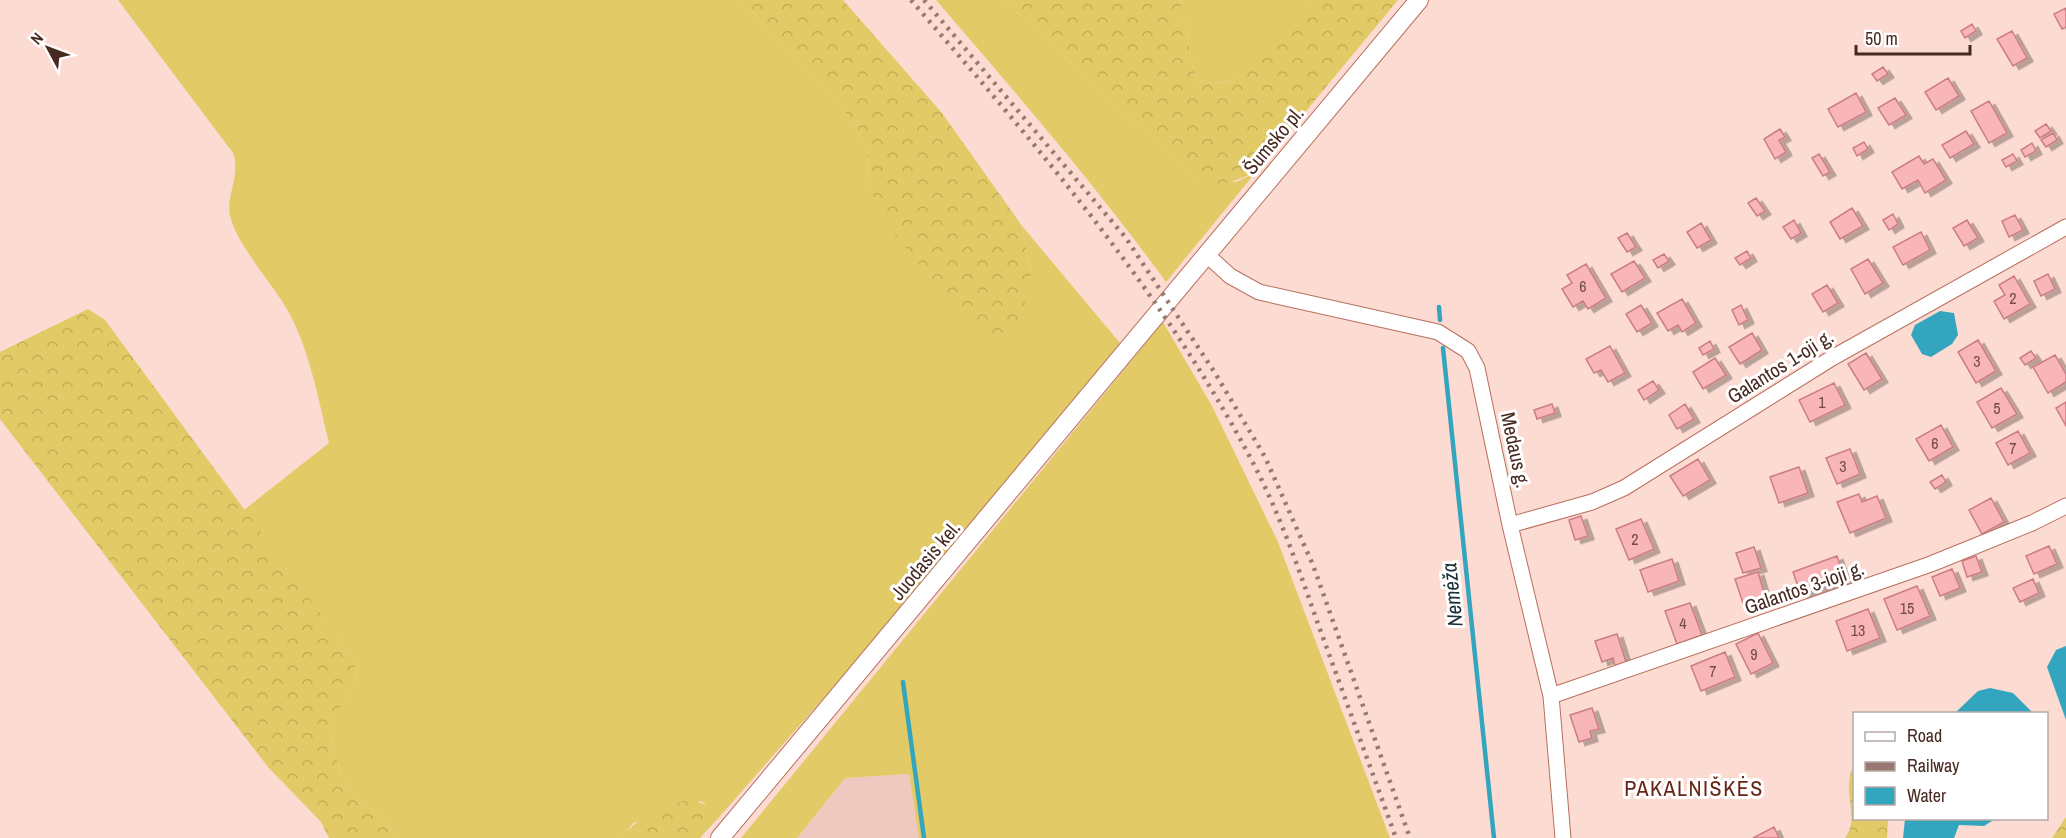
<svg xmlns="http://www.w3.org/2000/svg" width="2066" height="838" font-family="'Archivo Narrow',sans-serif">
<defs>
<pattern id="forest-crowns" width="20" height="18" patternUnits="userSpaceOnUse" patternTransform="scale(1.5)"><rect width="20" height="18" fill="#e2ca66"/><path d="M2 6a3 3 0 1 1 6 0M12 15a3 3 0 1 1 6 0" fill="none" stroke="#c3ae58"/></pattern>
<filter id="shadow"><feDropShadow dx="6" dy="3.5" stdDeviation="0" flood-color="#0004"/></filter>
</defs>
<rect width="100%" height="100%" fill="#fcdbd2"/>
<path fill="#edc9bf" d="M909,774L919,838H797L845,778Z"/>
<path fill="#e2ca66" d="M118,0H733L753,13L837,101L856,125L866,150L871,190L1031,273L1022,226L1120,343L871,644L721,815L701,801L633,823L622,838H396C386,814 360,804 346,783C336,766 333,743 329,725L356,681L355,660L244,510L329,443C318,398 310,351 288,311C273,284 237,245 230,216C226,194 241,176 233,153Z
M936,0H1004L1195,179L1236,182L1255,173L1166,282C1095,184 1015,92 936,0Z
M1180,0H1310C1289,27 1255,77 1219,83C1212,84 1203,81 1196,80Z
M1163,322L1212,406L1278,542L1390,838H919L909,774L845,778L797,838H741Z"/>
<path fill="url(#forest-crowns)" d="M733,0H843L942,113L1022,226L1031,273L1023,320L1000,337L981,332L959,314L880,216L871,190L866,150L856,125L837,101L753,13Z
M1004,0H1180L1196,80C1202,81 1212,84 1219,83C1253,78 1289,25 1310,0H1398L1255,173L1220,186L1195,179Z
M88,309L105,320L355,660L356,681L329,725C333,743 336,766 346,783C360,804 386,814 396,838H329L321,822L268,767L0,419V352Z
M1854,765V818L1888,819L1887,838H1845C1861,818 1840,789 1854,765Z
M688,799L710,806L721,815L700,838H622C639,814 662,808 688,799Z
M2066,817V838H2052Z"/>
<path fill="#34a5be" d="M1940,311L1954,313L1958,335L1952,344L1931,357L1922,354L1911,335L1915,325Z
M2066,646V720L2047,667L2056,650Z
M1990,688L2013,693L2033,713H1955L1978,691Z
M1905,819V818L1995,819L1984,826L1959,825L1954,838H1903Z"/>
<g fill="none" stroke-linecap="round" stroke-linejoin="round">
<path stroke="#34a5be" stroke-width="4.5" d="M1439,307L1440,320
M1443,348L1494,838
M903,682L924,838"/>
</g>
<path fill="#f9b6b9" stroke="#cc7d83" stroke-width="1.5" filter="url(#shadow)" d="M2066,8V27L2062,29L2054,14Z
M1972,24L1976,31L1965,38L1961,31Z
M2012,31L2027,58L2013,66L1997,39Z
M1883,67L1888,74L1877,81L1872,74Z
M1948,78L1959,96L1936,110L1925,92Z
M1856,93L1866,112L1838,127L1828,109Z
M1895,98L1906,115L1889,125L1878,108Z
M1989,101L2007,133L1989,143L1971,111Z
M2046,124L2051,131L2040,138L2035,131Z
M1780,129L1785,137L1779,140L1786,152L1775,159L1764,139Z
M1966,131L1974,144L1950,158L1942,145Z
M2053,133L2057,140L2046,147L2041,140Z
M1864,142L1868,149L1857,156L1853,148Z
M2032,143L2036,151L2025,157L2021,150Z
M1819,154L1830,172L1823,176L1812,158Z
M2013,154L2017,161L2006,167L2002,160Z
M1919,156L1924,164L1933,159L1946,180L1925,193L1918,180L1902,189L1892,172Z
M1756,198L1765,211L1757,216L1748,203Z
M1852,208L1863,226L1840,239L1830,222Z
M1893,214L1898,224L1889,230L1883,220Z
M2015,215L2023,230L2009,237L2002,221Z
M1794,220L1801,233L1791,239L1783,227Z
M1967,220L1978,238L1964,246L1953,228Z
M1701,223L1711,240L1697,248L1687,232Z
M1921,232L1930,250L1903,265L1893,247Z
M1627,233L1636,247L1627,252L1618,238Z
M1747,251L1751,258L1740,265L1735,258Z
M1664,254L1669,261L1658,268L1653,260Z
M1868,259L1883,283L1865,294L1851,269Z
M1634,261L1645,278L1622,292L1611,274Z
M1586,264L1606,298L1588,309L1583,301L1573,307L1562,289L1572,283L1567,275Z
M2048,274L2055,289L2041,296L2034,281Z
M2014,276L2030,304L2004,319L1994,301L2005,295L1999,285Z
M1827,285L1838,303L1823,312L1812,294Z
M1682,299L1696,323L1682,332L1678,325L1668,331L1657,313Z
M1641,305L1652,323L1637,332L1626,314Z
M1741,305L1748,320L1739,325L1732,310Z
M1752,333L1762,350L1740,364L1729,347Z
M1978,340L1996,371L1976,383L1958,352Z
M1710,341L1714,349L1703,355L1699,348Z
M1610,346L1625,373L1608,382L1601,370L1594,373L1586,359Z
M2031,351L2036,358L2025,365L2020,358Z
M1866,353L1882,379L1864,390L1848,364Z
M2055,355L2066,374V382L2048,393L2033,367Z
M1715,358L1726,375L1703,389L1693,372Z
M1653,381L1659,390L1644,400L1638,390Z
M1834,383L1845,405L1810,422L1799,400Z
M2001,388L2017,414L1992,428L1977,402Z
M2066,402V426L2056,408Z
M1552,404L1555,413L1537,419L1534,410Z
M1685,404L1694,419L1677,429L1669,415Z
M1941,425L1953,447L1929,461L1916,439Z
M2018,431L2030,453L2008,465L1996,443Z
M1850,449L1860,474L1837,484L1826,458Z
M1698,459L1710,480L1683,496L1670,476Z
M1799,467L1808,493L1779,503L1770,477Z
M1942,475L1946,482L1935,489L1930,482Z
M1859,494L1862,502L1877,496L1886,518L1850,533L1837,502Z
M1991,498L2004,522L1982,534L1969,510Z
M1581,516L1588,536L1575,540L1569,520Z
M1641,519L1654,549L1629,560L1616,529Z
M2049,546L2057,564L2034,574L2026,556Z
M1754,547L1761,568L1743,573L1736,553Z
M1837,556L1845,579L1801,595L1793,572Z
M1976,556L1982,572L1967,577L1962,561Z
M1672,559L1679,581L1648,592L1640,570Z
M1952,569L1960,588L1940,596L1932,577Z
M1758,572L1765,596L1743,603L1735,579Z
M2033,579L2039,593L2020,602L2013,588Z
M1917,586L1930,616L1897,630L1884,599Z
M1690,603L1702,635L1677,644L1665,611Z
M1868,609L1880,638L1847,651L1836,621Z
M1758,633L1773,663L1751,674L1736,644Z
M1617,634L1626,662L1615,666L1613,658L1602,662L1595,641Z
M1725,652L1735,677L1701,691L1691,666Z
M1592,708L1599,729L1590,731L1592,738L1579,742L1570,715Z
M1774,827L1779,838H1753Z"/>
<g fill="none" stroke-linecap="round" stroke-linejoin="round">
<g stroke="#b86f5c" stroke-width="17">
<path id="minor" d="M1207,255L1230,276L1259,292L1438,332L1468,351L1477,368L1510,525L1551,696L1563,838
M1510,525L1592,502L1624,488L1832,358L2066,227
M1551,696L1931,564L2032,523L2066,506"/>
</g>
<g stroke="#b86f5c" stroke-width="20">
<path id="major" d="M720,838L1419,0"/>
</g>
<use href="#minor" stroke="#fff" stroke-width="15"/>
<use href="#major" stroke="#fff" stroke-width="18"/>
<path stroke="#987870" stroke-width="4.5" stroke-dasharray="3 6" stroke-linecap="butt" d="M911,0C1037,146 1162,290 1252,461C1279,512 1298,567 1317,621C1343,693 1370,766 1396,838
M924,0L1126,238L1215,373L1265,457L1313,565L1410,838"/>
</g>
<g text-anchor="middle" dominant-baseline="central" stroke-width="6" stroke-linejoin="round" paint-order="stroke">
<g font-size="16" fill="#744c47">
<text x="1583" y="286">6</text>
<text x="2013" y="298">2</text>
<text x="1977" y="361">3</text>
<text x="1822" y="402">1</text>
<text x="1997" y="408">5</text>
<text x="1935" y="443">6</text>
<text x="2013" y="448">7</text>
<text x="1843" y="466">3</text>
<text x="1635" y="539">2</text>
<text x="1907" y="608">15</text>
<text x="1683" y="623">4</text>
<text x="1858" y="630">13</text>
<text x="1754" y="654">9</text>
<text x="1713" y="671">7</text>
</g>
<g font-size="20" fill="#482921" stroke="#fff">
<text transform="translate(1273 140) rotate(-50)">Šumsko pl.</text>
<text transform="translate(1780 366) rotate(-32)">Galantos 1-oji g.</text>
<text transform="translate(1516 450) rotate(78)">Medaus g.</text>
<text transform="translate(925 560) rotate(-50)">Juodasis kel.</text>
<text transform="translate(1804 587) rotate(-19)">Galantos 3-ioji g.</text>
</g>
<g font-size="21" font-style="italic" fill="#172f35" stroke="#fff">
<text transform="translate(1452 595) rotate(-96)">Nemėža</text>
</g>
<g font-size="22" letter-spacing="1.5" fill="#662514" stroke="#fff">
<text x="1694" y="788">PAKALNIŠKĖS</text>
</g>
</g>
<rect x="1853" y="712" width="195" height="108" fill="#ffffff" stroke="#b6a9a6" stroke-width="1.5"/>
<rect x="1865" y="732" width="30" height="9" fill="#ffffff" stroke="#b6a9a6" stroke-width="1.5"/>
<text x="1907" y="742" font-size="18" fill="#482921">Road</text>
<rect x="1865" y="762" width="30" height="9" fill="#987870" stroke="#b6a9a6" stroke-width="1.5"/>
<text x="1907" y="772" font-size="18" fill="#482921">Railway</text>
<rect x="1865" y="787" width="30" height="18" fill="#34a5be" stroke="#b6a9a6" stroke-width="1.5"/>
<text x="1907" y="802" font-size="18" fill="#482921">Water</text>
<g transform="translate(48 48) rotate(311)" stroke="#ffffff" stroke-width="4.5" paint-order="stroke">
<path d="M0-4.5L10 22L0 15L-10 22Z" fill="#482921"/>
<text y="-9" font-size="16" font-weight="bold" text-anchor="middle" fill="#482921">N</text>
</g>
<path d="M1856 45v9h114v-9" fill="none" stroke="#482921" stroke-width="3"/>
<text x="1865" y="45" font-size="18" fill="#482921" stroke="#ffffff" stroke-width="4.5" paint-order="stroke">50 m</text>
</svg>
